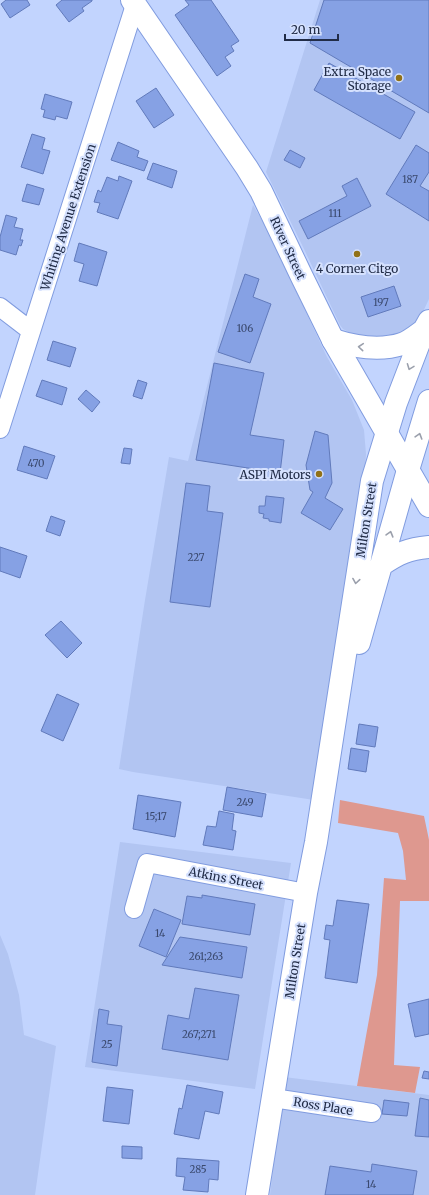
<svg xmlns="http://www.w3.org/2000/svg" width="429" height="1195" font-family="Merriweather,serif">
<rect width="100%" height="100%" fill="#c2d4fe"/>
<path fill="#b2c5f2" d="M320,0H429V299L421,316L415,323L405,331L395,337L381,339L354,335L343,329L340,325L304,249L266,172Z
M253,205L266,227L327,357L352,400L364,430L366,454L364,487L314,800L133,772L119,769L145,600L169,457L188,461Z
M120,842L291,863L255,1089L85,1067Z
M0,935L8,954L19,995L24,1035L56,1046L35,1195H0Z
M284,1077L429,1095V1195H270Z"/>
<path fill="#de988f" d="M340,800L424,816L429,840V901H400L394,1065L420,1067L415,1093L357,1086L377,975L384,878L406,880L403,851L398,833L338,823Z"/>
<path fill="#86a1e4" stroke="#617abb" d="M6,0H27L30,5L10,18L1,4Z
M62,0H92V1L82,8L84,11L69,22L56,5Z
M185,0H211L239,41L231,46L234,51L225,57L231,66L217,76L175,15L189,5Z
M324,0H429V113L310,43Z
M329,63L415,112L400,139L314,90Z
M156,88L174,115L154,128L136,101Z
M45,94L72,102L67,119L56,116L55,120L43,117L45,110L41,109Z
M32,134L45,138L42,149L50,151L43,174L21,167Z
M118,142L139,151L137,157L148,161L144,171L111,160Z
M416,145L429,153V172L420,186L429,191V221L386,194Z
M290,150L305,158L300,168L284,160Z
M153,163L177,171L172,188L147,179Z
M119,176L132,181L118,219L97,212L100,203L94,202L98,190L101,192L107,177L118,181Z
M357,178L371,206L308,239L299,221L347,196L342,186Z
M27,184L44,189L39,205L22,201Z
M6,215L17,218L14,227L23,229L20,240H23L21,246L19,245L16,255L0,250V237Z
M79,243L107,252L97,286L79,281L84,264L74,261Z
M245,274L259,279L253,297L271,304L250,363L218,352Z
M394,286L401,306L368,317L361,297Z
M53,341L76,348L70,367L47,360Z
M214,363L264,373L250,435L284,440L280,473L196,460Z
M42,380L67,388L62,405L36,396Z
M138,380L147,383L142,399L133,396Z
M86,390L100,402L92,412L78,399Z
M315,431L328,435L332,483L325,498L343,509L330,530L301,513L313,492L310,490L306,465Z
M24,446L55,456L47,479L17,470Z
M124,448L132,449L130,464L121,463Z
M186,483L210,486L207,511L223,513L210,607L170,602Z
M266,496L284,498L281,523L269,521V519L263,518L264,514L259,513V506H265Z
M51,516L65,521L60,536L46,531Z
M0,547L27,556L20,578L0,571Z
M61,621L82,643L67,658L45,635Z
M57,694L79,704L63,741L41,731Z
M359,724L378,727L375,747L356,744Z
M351,748L369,751L366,772L348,769Z
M227,787L266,794L262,817L223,810Z
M138,795L181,802L175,837L133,829Z
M219,811L234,814L232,830L236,831L233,850L203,845L207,826L216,827Z
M202,895L255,904L250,935L182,924L187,896L202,898Z
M337,900L369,904L357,983L325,978L330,940L324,939L326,925L333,926Z
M154,909L181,920L166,957L139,946Z
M180,937L247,947L242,978L162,965Z
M195,988L239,995L228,1060L162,1049L168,1015L189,1019Z
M429,999V1034L415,1037L408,1004Z
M99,1009L109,1011L107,1024L122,1026L117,1066L92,1062Z
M424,1071L429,1072V1079L422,1078Z
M187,1085L223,1092L219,1114L205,1111L199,1139L174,1134L179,1108L182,1109Z
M107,1087L133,1090L129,1124L103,1121Z
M420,1098L429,1100V1137L415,1136Z
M384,1100L409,1103L407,1116L382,1114Z
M122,1146L142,1147V1159L122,1158Z
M177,1158L219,1161L218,1180L209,1179L208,1192L183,1190L185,1177L176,1176Z
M372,1164L417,1171L413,1195H325L330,1166L371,1172Z"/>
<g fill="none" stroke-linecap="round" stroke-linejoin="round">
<g stroke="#819cdf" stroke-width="20">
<path id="minor" d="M0,307L31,331
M0,429L135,5
M134,909L147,863L306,893
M273,1098L372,1113"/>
</g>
<g stroke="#819cdf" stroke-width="24">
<path id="tertiary" d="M132,0L247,168L261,191L302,277L333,340L429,506"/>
</g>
<g stroke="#819cdf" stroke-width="24">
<path id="primary" d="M333,340C355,347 380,351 402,344C410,341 417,335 424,330
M381,565C399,553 408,549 429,547
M359,643L408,470L429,401
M257,1195L306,893L316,842L372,481L396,403L424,330L429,321"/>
</g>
<use href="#minor" stroke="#fff" stroke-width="18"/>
<use href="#tertiary" stroke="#fff" stroke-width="22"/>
<use href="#primary" stroke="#fff" stroke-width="22"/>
</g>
<defs><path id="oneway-chevron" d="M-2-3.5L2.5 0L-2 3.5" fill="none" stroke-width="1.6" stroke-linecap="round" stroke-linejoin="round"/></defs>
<g stroke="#9ba0ac">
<use href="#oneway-chevron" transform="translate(361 347) rotate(-175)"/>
<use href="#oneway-chevron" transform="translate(410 367) rotate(111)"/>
<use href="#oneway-chevron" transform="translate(419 436) rotate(-73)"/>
<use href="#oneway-chevron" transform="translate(390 534) rotate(-74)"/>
<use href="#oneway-chevron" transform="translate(356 581) rotate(99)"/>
</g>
<g fill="#917117" stroke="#d5e1fe" stroke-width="1.5">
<circle cx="399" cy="78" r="4"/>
<circle cx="357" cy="254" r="4"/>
<circle cx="319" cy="474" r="4"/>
</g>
<g text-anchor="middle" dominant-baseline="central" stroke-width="4" stroke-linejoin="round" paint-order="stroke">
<g font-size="10" fill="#3a496e">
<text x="410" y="179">187</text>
<text x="335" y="213">111</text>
<text x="381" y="302">197</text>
<text x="245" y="328">106</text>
<text x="36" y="463">470</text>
<text x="196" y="557">227</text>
<text x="245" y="802">249</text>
<text x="156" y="816">15;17</text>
<text x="160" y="933">14</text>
<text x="206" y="956">261;263</text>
<text x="199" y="1034">267;271</text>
<text x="107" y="1044">25</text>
<text x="198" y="1169">285</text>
<text x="371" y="1184">14</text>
</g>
<g font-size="12" fill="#212c47" stroke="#d5e1fe" text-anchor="end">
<text x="391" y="71">Extra Space<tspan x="391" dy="14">Storage</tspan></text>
<text x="357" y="268" text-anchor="middle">4 Corner Citgo</text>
<text x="311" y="474">ASPI Motors</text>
</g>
<g font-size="12" fill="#212c47" stroke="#d5e1fe">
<text transform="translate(68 217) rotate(-72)">Whiting Avenue Extension</text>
<text transform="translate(288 248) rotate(65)">River Street</text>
<text transform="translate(366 520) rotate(-81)">Milton Street</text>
<text transform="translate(226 878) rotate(11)">Atkins Street</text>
<text transform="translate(295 961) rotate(-81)">Milton Street</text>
<text transform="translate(323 1106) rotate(9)">Ross Place</text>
</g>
</g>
<path d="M285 34v6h53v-6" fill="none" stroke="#212c47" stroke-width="2"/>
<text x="291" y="34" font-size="12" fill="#212c47" stroke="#d5e1fe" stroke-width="3" paint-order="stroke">20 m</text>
</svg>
